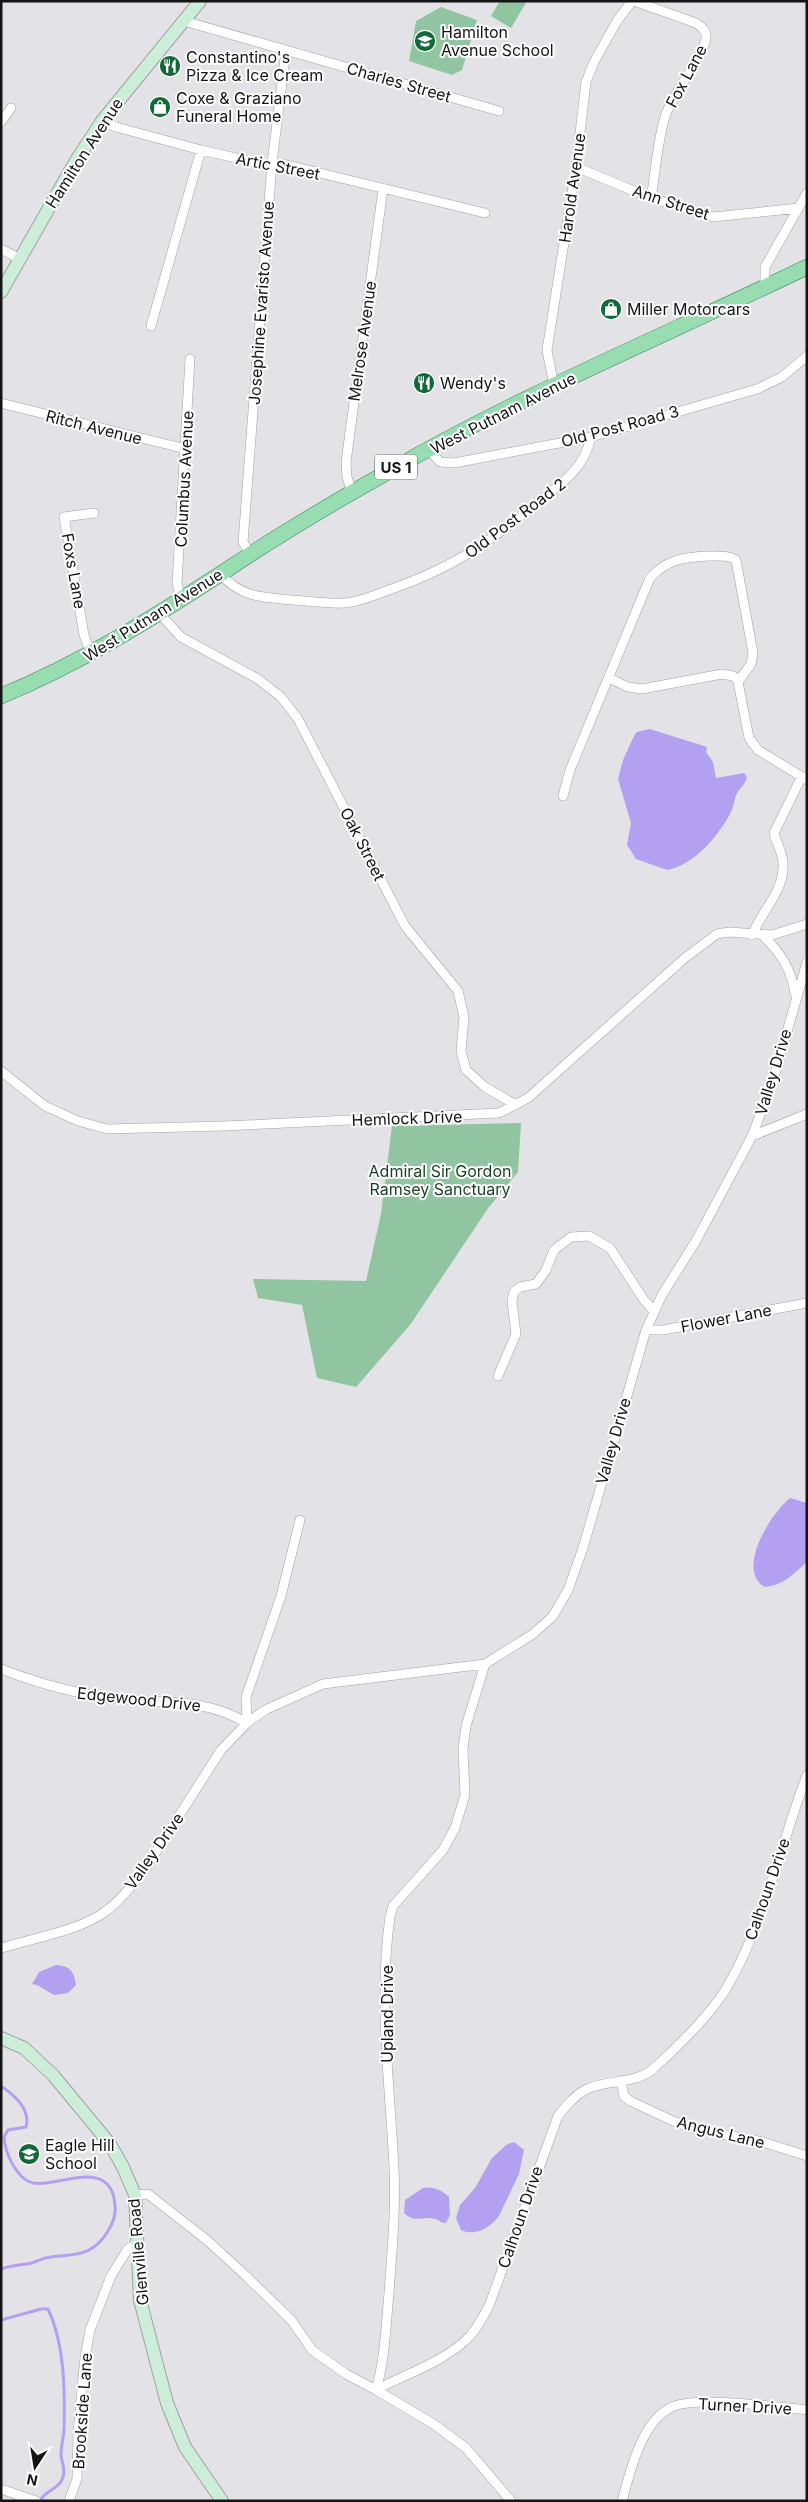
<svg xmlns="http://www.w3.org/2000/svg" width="808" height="2502" font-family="Inter,sans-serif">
<rect width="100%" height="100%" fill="#e3e2e7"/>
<path fill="#91c4a0" d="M500,1H527L511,28L491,16Z
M441,7L477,20L462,70L452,75L409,61L416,21Z
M521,1123L518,1172L489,1207L410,1325L356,1387L317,1378L302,1305L258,1298L253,1279L366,1281L381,1214L392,1126Z"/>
<path fill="#b4a0f1" d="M650,729L707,747L706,752L713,762L716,778L744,773L747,777C745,785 741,787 737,793C734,799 734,806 731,812C719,835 695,865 667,870L636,859L627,845L631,823L618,779L623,760L634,736L637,732Z
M790,1498L807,1503V1562C793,1574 784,1585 765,1587C735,1570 771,1513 790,1498Z
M56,1965C70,1966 74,1971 76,1985L68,1993L54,1995L37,1985L32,1984L39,1972Z
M514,2142L524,2150L519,2174L499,2216C491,2227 475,2237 461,2230L456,2218L460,2205L475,2188L492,2158L506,2145Z
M423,2188C433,2186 443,2191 449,2197L450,2215L446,2223C440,2223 440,2220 435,2219C423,2215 415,2224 404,2213L405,2200Z"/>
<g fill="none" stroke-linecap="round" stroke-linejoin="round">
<path stroke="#b4a0f1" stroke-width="3" d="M1,2086C14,2095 31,2109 26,2127L8,2130L4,2137C5,2152 16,2179 33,2183C57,2188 112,2155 115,2206C116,2215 113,2223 108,2231C91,2259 73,2253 45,2258C39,2260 34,2263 27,2264C19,2265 9,2266 1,2269
M1,2320L41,2309H48C65,2345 65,2392 64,2431C63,2439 61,2447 61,2454C61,2462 66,2468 63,2477C60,2489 45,2490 40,2501"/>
<g stroke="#a2a1a6" stroke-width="10">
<path id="street" d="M634,1L696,23C702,27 707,31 706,38C704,55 674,92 666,114C657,140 656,171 651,198
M184,21L499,111
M102,121L116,127L201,150L262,164H283L485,213
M1,122L11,108
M576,167L651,198L713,217L799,208
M1,249L20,259
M765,287V267L807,193
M151,326L201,150
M554,386L547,350L576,167L586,82L594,62L617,21L632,1
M1,403L186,449
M428,449L440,462L454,463L591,437L757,389L782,377L807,356
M352,493L347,477L346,462L383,189
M251,555L243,542L272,163L286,50
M220,574C243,598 260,597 292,600C309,601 328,604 345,603C360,602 374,595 389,590C449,569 483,547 532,507C558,485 583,473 591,437
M181,599L177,583L190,359
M159,613L181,637L258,679L281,697L298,719L405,926L458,991L464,1017L461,1051L466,1070L485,1087L516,1105
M91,654L84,635L64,517L94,513
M609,678L628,687L642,689L722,674L733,676L738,680
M563,796L570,770L650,578C667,559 685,557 710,556C720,556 728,555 736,560L753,653L751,664L738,682L749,738L758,750L807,780
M752,935C762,911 785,890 783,863C783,853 776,843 774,833L801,778
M763,936C781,953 791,969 795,993
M1,1071L45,1106L78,1121L107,1129L224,1126L499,1113L528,1098L686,957L717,934L729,932L772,935L807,924
M752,1136L807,1114
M646,1330H663L807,1303
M498,1376L516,1334L512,1301L514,1292L520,1287L536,1284L546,1270L554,1250L571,1237L589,1236L610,1248L644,1300L654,1311
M485,1664L466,1726L463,1749L465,1795L455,1828L443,1850L393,1906L390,1917C378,2000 390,2085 394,2168C396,2210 392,2251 389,2293C386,2325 385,2359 376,2390L432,2423L466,2448L511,2501
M1,1669C40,1684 79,1695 120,1699C168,1704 204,1698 247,1723
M247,1723L246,1697L281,1596L300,1520
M1,1948C31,1939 82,1930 106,1911C121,1900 133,1884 145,1869L221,1750L247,1723L265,1710L323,1684L485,1664L533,1634L553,1616L568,1590L583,1548L646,1330L662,1295L697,1239L752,1136L772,1084L807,962
M621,2082L624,2096L630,2101L673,2121L695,2129L763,2142L807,2156
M135,2195L148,2194L208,2241L246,2276L292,2321L312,2350L346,2374L376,2390C407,2373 445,2362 470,2336C478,2327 483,2317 489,2306L558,2116C566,2106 574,2096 585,2090C606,2079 634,2085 653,2069C676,2049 712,2013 727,1987C764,1925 781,1843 807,1775
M4,2490L36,2501
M69,2501L77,2479L78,2432L85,2357L90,2330L111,2276L127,2250L137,2243
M622,2501C630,2472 641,2423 670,2408C693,2395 777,2407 807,2410"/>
</g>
<g stroke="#a2a1a6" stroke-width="14">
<path id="secondary" d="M1,292L77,159L102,121L200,1
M1,2038L24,2048L53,2075L110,2144L123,2167L135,2195L140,2300L167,2403L185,2447L222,2501"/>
</g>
<g stroke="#3e875a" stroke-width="16">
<path id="primary" d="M1,696C81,663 153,618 225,571C277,536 331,504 386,473C521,395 666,335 807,267"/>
</g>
<use href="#street" stroke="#fff" stroke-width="9"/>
<use href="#secondary" stroke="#cceed9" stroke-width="12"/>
<use href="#primary" stroke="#98dcb2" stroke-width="15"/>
</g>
<defs>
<g id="school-disc" transform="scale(1.125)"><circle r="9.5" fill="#126839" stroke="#fff"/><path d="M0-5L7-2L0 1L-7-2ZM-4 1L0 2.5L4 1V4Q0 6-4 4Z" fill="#fff"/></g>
<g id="restaurant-disc" transform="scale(1.125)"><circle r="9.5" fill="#126839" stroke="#fff"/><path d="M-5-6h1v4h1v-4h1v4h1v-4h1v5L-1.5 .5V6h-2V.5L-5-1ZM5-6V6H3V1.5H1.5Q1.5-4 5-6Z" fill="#fff"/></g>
<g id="shop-disc" transform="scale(1.125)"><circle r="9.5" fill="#126839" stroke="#fff"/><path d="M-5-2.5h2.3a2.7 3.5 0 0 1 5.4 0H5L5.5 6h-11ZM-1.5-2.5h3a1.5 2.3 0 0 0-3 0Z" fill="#fff"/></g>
</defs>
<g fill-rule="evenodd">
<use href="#school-disc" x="425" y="41"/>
<use href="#restaurant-disc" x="170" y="66"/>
<use href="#shop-disc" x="160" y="107"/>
<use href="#shop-disc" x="611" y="309"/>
<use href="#restaurant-disc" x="424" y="383"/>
<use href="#school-disc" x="29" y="2154"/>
</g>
<g text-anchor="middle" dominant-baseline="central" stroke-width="4" stroke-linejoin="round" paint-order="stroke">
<rect fill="#fff" stroke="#5a5a5c" stroke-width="1" x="375" y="454.5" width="42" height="25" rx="4"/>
<g font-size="15" font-weight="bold" fill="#141416">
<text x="396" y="467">US 1</text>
</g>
<g font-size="16" fill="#141416" stroke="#fff" text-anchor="start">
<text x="441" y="32">Hamilton<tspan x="441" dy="18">Avenue School</tspan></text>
<text x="186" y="57">Constantino's<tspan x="186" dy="18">Pizza &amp; Ice Cream</tspan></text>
<text x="176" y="98">Coxe &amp; Graziano<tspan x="176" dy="18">Funeral Home</tspan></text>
<text x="627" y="309">Miller Motorcars</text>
<text x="440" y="383">Wendy's</text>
<text x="45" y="2145">Eagle Hill<tspan x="45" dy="18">School</tspan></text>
</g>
<g font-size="16" fill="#141416" stroke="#fff">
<text transform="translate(686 76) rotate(-62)">Fox Lane</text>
<text transform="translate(399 82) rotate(16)">Charles Street</text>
<text transform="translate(84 153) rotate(-57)">Hamilton Avenue</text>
<text transform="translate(278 166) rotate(11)">Artic Street</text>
<text transform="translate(572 188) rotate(-82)">Harold Avenue</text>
<text transform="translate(671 202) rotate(18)">Ann Street</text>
<text transform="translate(261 303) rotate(-86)">Josephine Evaristo Avenue</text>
<text transform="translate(362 341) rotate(-82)">Melrose Avenue</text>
<text transform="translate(503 413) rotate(-27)">West Putnam Avenue</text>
<text transform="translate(620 426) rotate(-15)">Old Post Road 3</text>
<text transform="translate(94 427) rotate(14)">Ritch Avenue</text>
<text transform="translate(184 479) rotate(-87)">Columbus Avenue</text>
<text transform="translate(515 518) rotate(-37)">Old Post Road 2</text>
<text transform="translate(74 571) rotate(80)">Foxs Lane</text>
<text transform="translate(153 615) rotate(-32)">West Putnam Avenue</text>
<text transform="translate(363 844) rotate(63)">Oak Street</text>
<text transform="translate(773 1072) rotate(-73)">Valley Drive</text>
<text transform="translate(407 1118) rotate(-2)">Hemlock Drive</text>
<text transform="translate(726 1318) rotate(-11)">Flower Lane</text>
<text transform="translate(613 1441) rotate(-74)">Valley Drive</text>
<text transform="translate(139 1699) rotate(6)">Edgewood Drive</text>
<text transform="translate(154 1851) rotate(-55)">Valley Drive</text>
<text transform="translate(767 1889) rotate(-71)">Calhoun Drive</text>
<text transform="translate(387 2014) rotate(-90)">Upland Drive</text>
<text transform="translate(721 2132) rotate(14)">Angus Lane</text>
<text transform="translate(520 2217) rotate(-71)">Calhoun Drive</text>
<text transform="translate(138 2252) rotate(-95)">Glenville Road</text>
<text transform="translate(745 2406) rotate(3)">Turner Drive</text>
<text transform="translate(82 2411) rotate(-86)">Brookside Lane</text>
</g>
<g font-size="16" fill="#193d26" stroke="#fff">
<text x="440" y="1171">Admiral Sir Gordon<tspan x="440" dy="18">Ramsey Sanctuary</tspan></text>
</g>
</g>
<rect width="808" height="2502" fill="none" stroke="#141416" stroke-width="5"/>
<g transform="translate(35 2467) rotate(192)" stroke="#ffffff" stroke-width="4" paint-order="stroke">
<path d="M0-4L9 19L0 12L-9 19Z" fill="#141416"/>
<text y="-8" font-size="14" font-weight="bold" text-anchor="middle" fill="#141416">N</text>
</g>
</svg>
